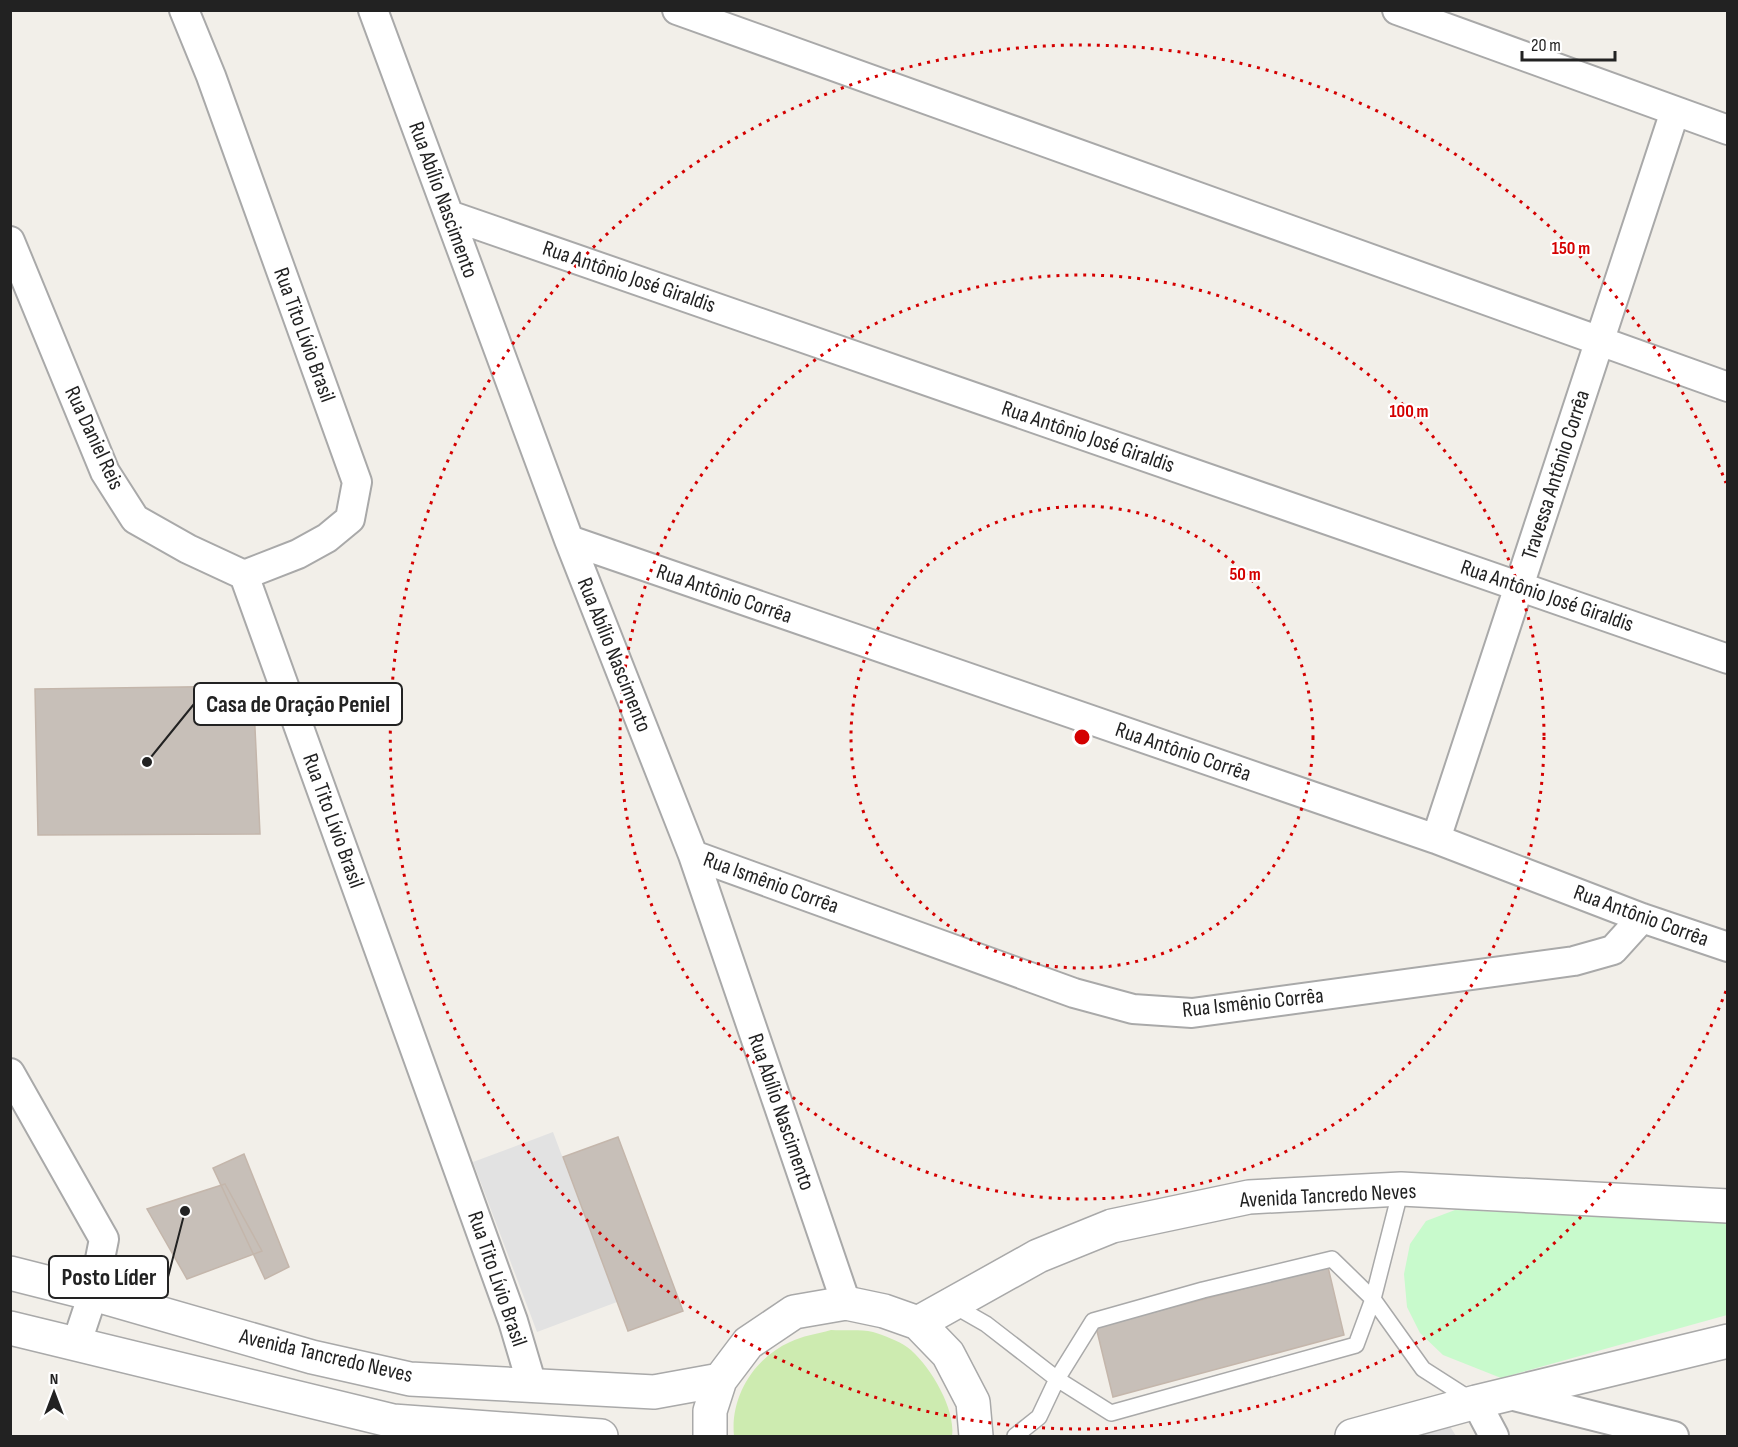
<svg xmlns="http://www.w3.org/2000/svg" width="1738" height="1447" font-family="'Sofia Sans Condensed',sans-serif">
<rect width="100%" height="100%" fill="#f2efe9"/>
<path fill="#e0dfdf" d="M1446,1420L1456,1436H1383Z"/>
<path fill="#cdebb0" d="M831,1330C844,1331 860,1329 873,1332C883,1335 899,1341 907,1347C929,1363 956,1409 952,1436H734C730,1397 754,1358 790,1342C802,1336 817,1334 831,1330Z"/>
<path fill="#c8facc" d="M1455,1210L1718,1221L1727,1224V1315L1501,1378L1443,1355L1420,1333L1407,1307L1404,1274L1410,1244L1426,1221Z"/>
<path fill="#e2e2e2" d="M553,1132L617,1302L537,1332L473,1162Z"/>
<path fill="#c7bfb8" stroke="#c4b6ab" stroke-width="1.5" d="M253,686L260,834L38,835L35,689Z
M618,1137L683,1311L628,1331L563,1157Z
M244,1154L289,1267L265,1279L213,1168Z
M225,1184L262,1251L187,1279L147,1209Z
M1328,1267L1344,1335L1113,1397L1096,1327Z"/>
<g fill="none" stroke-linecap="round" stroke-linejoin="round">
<g stroke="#a9a9a9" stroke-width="18">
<path id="service" d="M951,1304L986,1324L1057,1379L1111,1413L1356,1345L1373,1299L1401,1189
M1015,1436L1039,1417L1057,1379L1093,1321L1203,1290L1332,1259L1373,1299L1423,1369L1473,1401"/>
</g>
<g stroke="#a9a9a9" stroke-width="32">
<path id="minor" d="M184,10L211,76L357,482L350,519L327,538L298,554L244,575L513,1321L532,1385
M373,10L569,540L693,855L846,1303
M677,10L1728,387
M1397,10L1728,130
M449,215L1728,659
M10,241L105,472L135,519L188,549L244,575
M569,540L1436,839L1642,918L1728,947
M1436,839L1675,111
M693,855L1074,993L1133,1009L1192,1013L1574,961L1613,950L1642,918
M10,1073L104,1239L93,1294L76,1345
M1510,1395L1674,1436
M1476,1402L1494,1436"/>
</g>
<g stroke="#a9a9a9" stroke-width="36">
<path id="tertiary" d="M10,1273L93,1294L312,1357L410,1379L654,1392L720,1380
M918,1323L1038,1256L1112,1226L1249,1197L1401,1189L1728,1206
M10,1328L393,1421L601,1436
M710,1436V1411L720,1380L748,1343L794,1312L846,1303L884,1311L918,1323L948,1354L973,1402L976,1436
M1352,1436L1476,1402L1728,1341"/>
</g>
<use href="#service" stroke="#fff" stroke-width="15"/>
<use href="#minor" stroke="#fff" stroke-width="28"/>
<use href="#tertiary" stroke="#fff" stroke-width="33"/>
</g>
<g fill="none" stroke="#d40000" stroke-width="3" stroke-dasharray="3 6">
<circle cx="1082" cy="737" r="231"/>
<circle cx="1082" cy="737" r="462"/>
<path d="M1726 991A692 692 0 1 1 1726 483"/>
</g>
<g text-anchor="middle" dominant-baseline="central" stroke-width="4.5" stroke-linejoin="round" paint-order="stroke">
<g font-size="22" fill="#222" stroke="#fff">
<text transform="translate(443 200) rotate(70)">Rua Abílio Nascimento</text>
<text transform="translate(629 277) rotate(19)">Rua Antônio José Giraldis</text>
<text transform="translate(304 335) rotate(70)">Rua Tito Lívio Brasil</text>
<text transform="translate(1088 437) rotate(19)">Rua Antônio José Giraldis</text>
<text transform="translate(94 438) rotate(65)">Rua Daniel Reis</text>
<text transform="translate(1556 475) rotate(-72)">Travessa Antônio Corrêa</text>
<text transform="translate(724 594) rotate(19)">Rua Antônio Corrêa</text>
<text transform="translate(1547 596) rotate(19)">Rua Antônio José Giraldis</text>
<text transform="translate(614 655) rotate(68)">Rua Abílio Nascimento</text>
<text transform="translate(1183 752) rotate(19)">Rua Antônio Corrêa</text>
<text transform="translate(333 821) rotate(70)">Rua Tito Lívio Brasil</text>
<text transform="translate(771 883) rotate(20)">Rua Ismênio Corrêa</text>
<text transform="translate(1641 916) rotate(20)">Rua Antônio Corrêa</text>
<text transform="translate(1253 1003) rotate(-6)">Rua Ismênio Corrêa</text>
<text transform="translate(781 1112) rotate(71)">Rua Abílio Nascimento</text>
<text transform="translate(1328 1196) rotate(-3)">Avenida Tancredo Neves</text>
<text transform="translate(497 1279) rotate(71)">Rua Tito Lívio Brasil</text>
<text transform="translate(326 1356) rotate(13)">Avenida Tancredo Neves</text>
</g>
</g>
<circle cx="1082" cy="737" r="9" fill="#d40000" stroke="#fff" stroke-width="3"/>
<g font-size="18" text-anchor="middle" font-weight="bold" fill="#d40000" stroke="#fff" stroke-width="4.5" stroke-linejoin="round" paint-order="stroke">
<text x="1571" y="254">150 m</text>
<text x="1409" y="417">100 m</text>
<text x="1245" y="580">50 m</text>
</g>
<path fill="none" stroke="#222" stroke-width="2" d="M147 762L194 704M185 1211L168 1277"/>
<g fill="#222" stroke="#fff" stroke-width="2">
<circle cx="147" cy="762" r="6"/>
<circle cx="185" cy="1211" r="6"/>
</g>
<g fill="#fff" stroke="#222" stroke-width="2">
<rect x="194" y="683" width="208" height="42" rx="6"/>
<rect x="49" y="1256" width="119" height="42" rx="6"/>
</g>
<g font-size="24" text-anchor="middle" font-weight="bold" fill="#222">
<text x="298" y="712">Casa de Oração Peniel</text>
<text x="109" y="1285">Posto Líder</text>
</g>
<rect width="1738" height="1447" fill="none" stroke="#222222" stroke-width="24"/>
<g transform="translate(54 1393)" stroke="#ffffff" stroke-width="4.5" paint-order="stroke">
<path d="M0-4.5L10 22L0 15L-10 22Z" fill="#222222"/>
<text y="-9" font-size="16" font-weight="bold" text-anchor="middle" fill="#222222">N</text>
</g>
<path d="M1522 51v9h93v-9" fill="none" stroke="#222222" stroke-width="3"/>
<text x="1531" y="51" font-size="18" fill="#222222" stroke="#ffffff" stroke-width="4.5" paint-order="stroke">20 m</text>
</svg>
